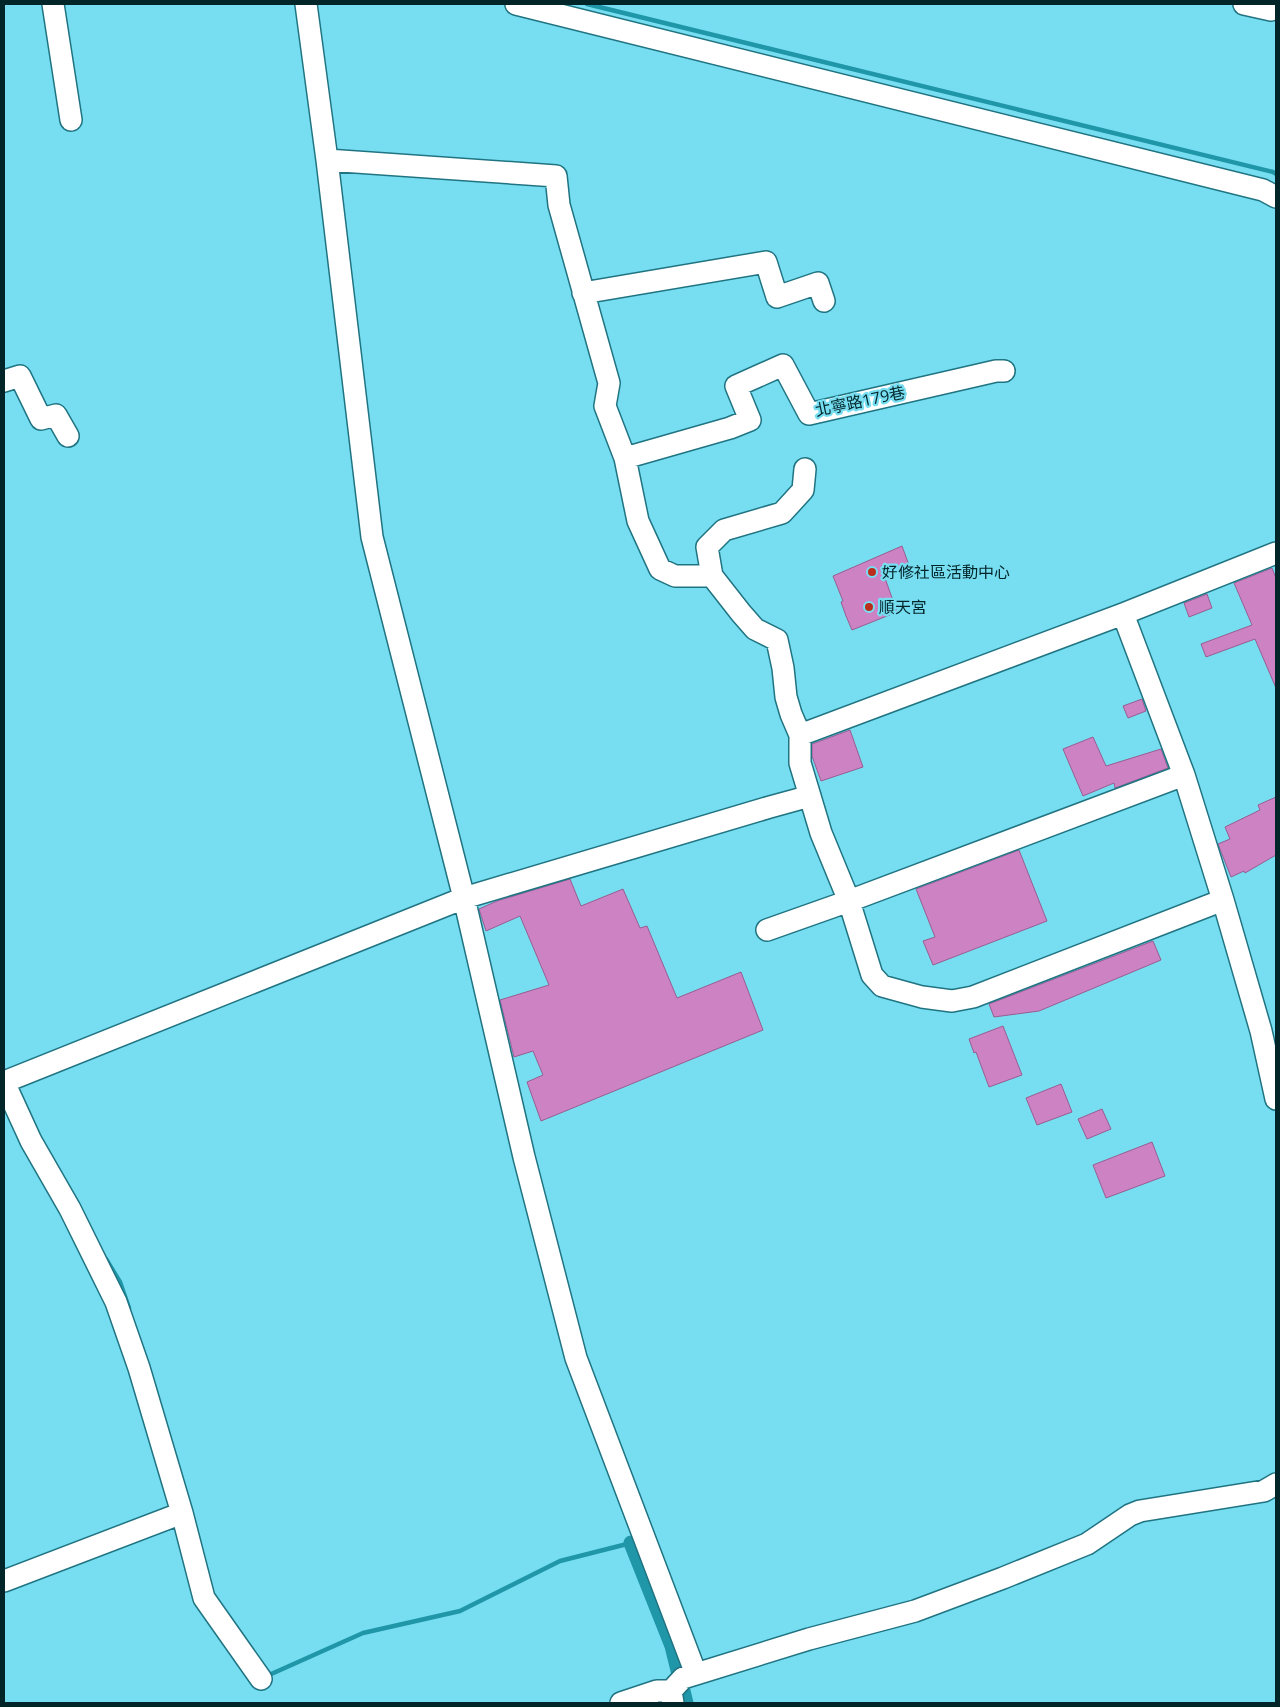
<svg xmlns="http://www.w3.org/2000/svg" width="1280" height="1707" font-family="'Open Sans','Noto Sans TC',sans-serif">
<rect width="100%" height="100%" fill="#77def1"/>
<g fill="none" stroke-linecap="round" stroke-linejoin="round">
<path stroke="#2096a9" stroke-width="4.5" d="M587,4L1273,172L1276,174
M106,1259L120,1282L129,1308
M267,1672L269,1675L363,1633L460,1611L560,1561L631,1543"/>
<path stroke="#2096a9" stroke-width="15" d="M631,1543L672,1646L686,1703"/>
</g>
<path fill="#cd82c4" stroke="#965e90" d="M902,546L910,568L885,578L897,612L852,630L846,616L841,602L843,601L833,576Z
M1272,568L1276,578V688L1255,639L1206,657L1201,644L1252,625L1234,583Z
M1207,594L1212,608L1189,617L1184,603Z
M1142,699L1146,711L1128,718L1123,706Z
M850,730L863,767L821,781L812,756V744Z
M1093,737L1106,766L1161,749L1168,768L1115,788L1114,783L1083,796L1063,749Z
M1276,797V855L1245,873L1244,871L1231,877L1218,844L1230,839L1225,827L1260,810L1258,805Z
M1019,850L1047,921L933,965L923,941L935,937L916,889Z
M570,879L581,906L623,889L640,928L647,926L677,998L741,972L763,1030L541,1121L527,1082L543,1075L533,1051L514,1057L500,1000L549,985L520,916L486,931L479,909L497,901Z
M1153,941L1161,960L1039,1011L994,1017L989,1004Z
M1003,1026L1022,1075L989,1087L976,1052L974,1053L969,1039Z
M1061,1084L1072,1112L1037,1125L1026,1098Z
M1102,1109L1111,1129L1087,1139L1078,1119Z
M1152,1142L1165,1176L1106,1198L1093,1165Z"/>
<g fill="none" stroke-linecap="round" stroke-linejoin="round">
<g stroke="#207482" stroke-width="24">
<path id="minor" d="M53,4L71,120
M306,4L327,160L372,537L464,898L524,1157L576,1358L696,1674L683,1678L671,1691L673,1703
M516,4L1263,190L1276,197
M1244,4L1271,10L1276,7
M327,160L556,176L559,205L609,383L605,406L625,458L638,521L660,569L675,576H712
M583,293L766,262L777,297L818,283L824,301
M4,381L20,376L41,419L56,415L68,436
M625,458L730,428L750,420L736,386L783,365L809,414L996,371H1004
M805,469L803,490L782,513L724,530L707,547L712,576L741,613L755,629L777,640L783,668L786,697L791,714L800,735V763L821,833L849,901L872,975L882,986L922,997L952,1001L973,997L1223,900
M1123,614L1184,775L1223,900L1261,1031L1276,1099
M800,735L1123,614L1276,553
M767,930L849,901L1184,775
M4,1082L464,898L770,807L810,796
M4,1082L31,1141L70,1209L116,1302L139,1368L182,1513L204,1598L261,1679
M4,1581L182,1513
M696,1674L809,1639L915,1611L1003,1578L1087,1544L1130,1515L1140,1511L1264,1491L1276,1484
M621,1703L657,1691H671"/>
</g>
<use href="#minor" stroke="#fff" stroke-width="21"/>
</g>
<g fill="#ba2e1b" stroke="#77def1" stroke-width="2">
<circle cx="872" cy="572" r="5"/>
<circle cx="869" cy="607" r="5"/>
</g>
<g text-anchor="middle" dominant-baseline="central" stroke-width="4.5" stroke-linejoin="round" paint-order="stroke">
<g font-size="16" fill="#02252a" stroke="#77def1">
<text transform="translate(860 401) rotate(-12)">北寧路179巷</text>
</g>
<g font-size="16" fill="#02252a" stroke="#77def1" text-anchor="start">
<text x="882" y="572">好修社區活動中心</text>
<text x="879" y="607">順天宮</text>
</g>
</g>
<rect width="1280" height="1707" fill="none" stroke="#02252a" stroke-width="10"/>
</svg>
